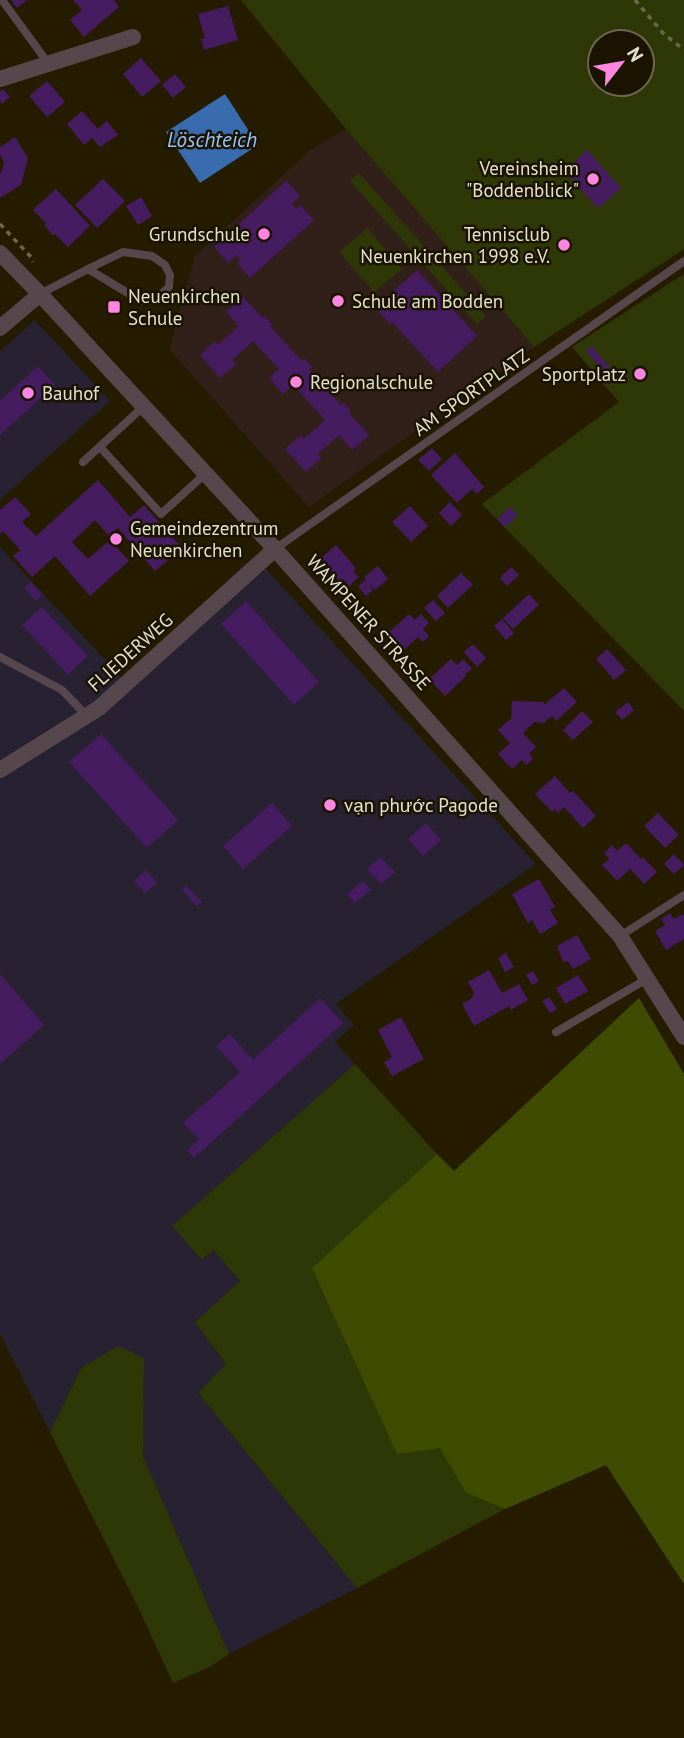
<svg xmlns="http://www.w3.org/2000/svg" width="684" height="1738" font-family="'PT Sans',sans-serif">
<rect width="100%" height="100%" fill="#251c00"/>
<path fill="#272131" d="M35,320L110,401L0,500V351Z
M0,547L122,678L254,556L536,864L336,1004L354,1025L335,1042L355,1064L172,1226L202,1260L213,1250L240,1281L195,1322L226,1365L198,1393L357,1588L229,1654L143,1456V1359L81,1367L50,1432L0,1334Z"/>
<path fill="#311f1a" d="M346,129L534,347L309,507L169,349L195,256L309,151Z"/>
<path fill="#2e3807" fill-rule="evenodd" d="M241,0H684V249L534,347L346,129ZM600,42H642V84H600Z
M359,173L486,316L477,324L350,181Z
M367,228L402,269L374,292L339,252Z
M684,274V711L482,504L619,402L572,347Z
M355,1064L437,1154L313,1268L441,1448L466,1493L505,1509L357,1588L198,1393L226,1364L195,1322L240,1281L213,1250L202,1260L172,1226Z
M118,1346L144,1358L143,1456L229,1654L210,1667L173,1683L139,1609L50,1432L81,1368Z"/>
<path fill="#3f4b00" d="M639,998L684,1074V1584L606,1465L505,1509L466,1493L440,1448L397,1454L312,1268L437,1154L454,1171Z"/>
<path fill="#396cae" d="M225,94L258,145L200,183L166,132Z"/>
<path fill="#451c60" d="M11,0H27L17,8Z
M73,0H114L119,7L84,37L70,20L82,10Z
M228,6L238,40L204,50L201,39L205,38L198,14Z
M141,58L161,81L142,97L123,74Z
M175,74L186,87L173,98L162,85Z
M47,81L65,102L47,117L29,96Z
M3,89L10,97L2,104L0,101V91Z
M82,111L98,129L107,121L118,135L100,147L92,138L84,145L67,124Z
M15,137L28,158L21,185L0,198V173L2,171L4,162L0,155V147Z
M587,150L621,188L598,208L564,171Z
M103,179L125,201L97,228L75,205Z
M286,181L300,196L292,204L296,209L300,205L314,220L250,278L237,263L241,259L236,255L228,263L214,247Z
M56,189L90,226L68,247L55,234L53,236L44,225L46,223L33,210Z
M141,197L152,216L138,225L126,206Z
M417,270L477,336L438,372L392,322L390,324L375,308Z
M243,297L263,318L265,316L272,324L270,326L302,361L305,359L312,367L309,369L341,405L344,403L351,411L349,413L369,435L352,450L339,435L318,454L321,458L306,472L285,449L301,435L304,439L325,420L293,385L283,394L269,378L279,369L253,341L232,360L236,364L220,378L200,355L215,341L218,345L239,326L226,312Z
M592,346L613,372L608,376L586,351Z
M38,366L55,385L0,435V401Z
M432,448L442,459L429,471L418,460Z
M455,453L484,487L477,494L472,489L457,503L431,475Z
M98,480L130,517L144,505L182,548L155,571L118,528L109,536L95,520L72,542L88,559L110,540L129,561L90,596L55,556L32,577L13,556L20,550L3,531L0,534V510L15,497L31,514L22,522L36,536Z
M450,502L462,515L451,526L439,513Z
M410,506L428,526L411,542L392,522Z
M510,507L518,515L505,527L497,519Z
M336,545L356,568L353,571L359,577L349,586L343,579L340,582L320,559Z
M378,566L388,579L375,590L369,583L373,590L366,596L358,586L366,580L364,577Z
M511,567L519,575L507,586L500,578Z
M461,573L473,585L448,608L437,596Z
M30,582L42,595L36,601L24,588Z
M529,594L539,605L513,629L503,618Z
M433,600L445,613L436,621L424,608Z
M246,601L319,682L294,705L221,624Z
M42,607L88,656L68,675L22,625Z
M409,614L415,620L421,614L429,623L423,629L429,636L423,642L418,637L403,651L387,634Z
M502,619L514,633L506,640L494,626Z
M473,644L486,658L477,667L464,652Z
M607,649L626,670L614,680L596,659Z
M451,659L457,665L463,659L472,669L465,674L466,676L445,696L429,679Z
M564,688L577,702L556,721L552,716L544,723L534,722L523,733L536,747L529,754L533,759L526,765L522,760L512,769L498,754L510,743L498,730L510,719L511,720L512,701L544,702V705Z
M628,702L634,710L622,720L615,712Z
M582,711L593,722L573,740L563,730Z
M101,734L178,820L147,848L69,762Z
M555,776L570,793L573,791L596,816L583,828L564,807L558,813L555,809L552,812L535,794Z
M272,803L292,826L243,869L223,846Z
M658,813L679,835L665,848L644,826Z
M426,823L441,840L423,856L408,839Z
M626,843L641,859L643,857L657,872L644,884L630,869L617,881L602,865L609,859L604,853L612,845L617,851Z
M674,854L684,865L674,874L664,864Z
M380,857L395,872L381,884L367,869Z
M146,870L157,883L145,893L134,881Z
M539,879L555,907L550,910L558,923L540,934L532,920L528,923L512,894Z
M363,881L371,890L355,903L347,894Z
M186,886L202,902L197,906L182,890Z
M670,913L674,919L683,914L684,916V939L666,950L655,931L665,925L661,919Z
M577,935L591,959L573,969L568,961L563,962L557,946Z
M506,953L514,967L505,972L498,958Z
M489,970L502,993L519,984L528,1000L511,1010L509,1006L474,1026L462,1004L472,998L474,993L468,982Z
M533,971L539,981L532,985L526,975Z
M0,974L44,1025L0,1064Z
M578,975L588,991L565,1004L556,988Z
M549,997L557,1009L550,1013L542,1001Z
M320,998L343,1023L194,1158L187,1150L199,1139L183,1123L240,1072L216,1046L230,1034L253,1060Z
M401,1017L424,1059L392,1076L384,1062L392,1057L378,1030Z"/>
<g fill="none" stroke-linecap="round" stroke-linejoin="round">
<path stroke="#6e664e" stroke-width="3.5" stroke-dasharray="5 5" stroke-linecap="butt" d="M635,0L663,33L684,50
M0,224L31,257L33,262"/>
<path stroke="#56474d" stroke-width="8" d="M2,0L48,63
M40,294L88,269L123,252L152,256L165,265L170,275L169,287L157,298L141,301L88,269
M100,447L161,514L205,474
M83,462L143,407
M275,549L684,261
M0,657L62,690L87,716
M620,936L684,895
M556,1032L647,979"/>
<path stroke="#56474d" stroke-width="16" d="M0,79L133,37
M0,253L40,294L275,549L620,936L684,1037
M0,328L40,294
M0,770L99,708L275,549"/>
</g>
<g fill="#fe86e1" stroke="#1a1300" stroke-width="2.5">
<circle cx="593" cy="179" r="7"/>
<circle cx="264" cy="234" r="7"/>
<circle cx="564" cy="245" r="7"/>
<circle cx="338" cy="301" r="7"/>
<rect x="107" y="300" width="14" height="14" rx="3.5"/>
<circle cx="640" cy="374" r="7"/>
<circle cx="296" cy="382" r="7"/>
<circle cx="28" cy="393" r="7"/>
<circle cx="116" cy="539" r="7"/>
<circle cx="330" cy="805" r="7"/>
</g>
<g text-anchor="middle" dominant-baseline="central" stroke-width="5" stroke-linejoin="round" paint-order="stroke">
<g font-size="19" fill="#e4dfce" stroke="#1a1300" text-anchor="start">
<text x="579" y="168" text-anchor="end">Vereinsheim<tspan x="579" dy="22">"Boddenblick"</tspan></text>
<text x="250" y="234" text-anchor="end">Grundschule</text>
<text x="550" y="234" text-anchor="end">Tennisclub<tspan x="550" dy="22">Neuenkirchen 1998 e.V.</tspan></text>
<text x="128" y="296">Neuenkirchen<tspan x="128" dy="22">Schule</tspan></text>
<text x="352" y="301">Schule am Bodden</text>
<text x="626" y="374" text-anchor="end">Sportplatz</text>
<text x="310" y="382">Regionalschule</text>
<text x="42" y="393">Bauhof</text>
<text x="130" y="528">Gemeindezentrum<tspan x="130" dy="22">Neuenkirchen</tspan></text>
<text x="344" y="805">vạn phước Pagode</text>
</g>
<g font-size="19" fill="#e4dfce" stroke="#1a1300">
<text transform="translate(471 392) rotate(-35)">AM SPORTPLATZ</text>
<text transform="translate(369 622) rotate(48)">WAMPENER STRASSE</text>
<text transform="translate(130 652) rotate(-42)">FLIEDERWEG</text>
</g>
<g font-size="21" font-style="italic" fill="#99c1f8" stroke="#1a1300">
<text x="212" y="139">Löschteich</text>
</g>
</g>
<g transform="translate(621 63) rotate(59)"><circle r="33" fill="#1a1300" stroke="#6b6552" stroke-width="2"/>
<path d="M0-5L12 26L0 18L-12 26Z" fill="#fe86e1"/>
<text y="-10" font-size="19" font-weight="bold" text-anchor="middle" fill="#e4dfce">N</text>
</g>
</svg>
